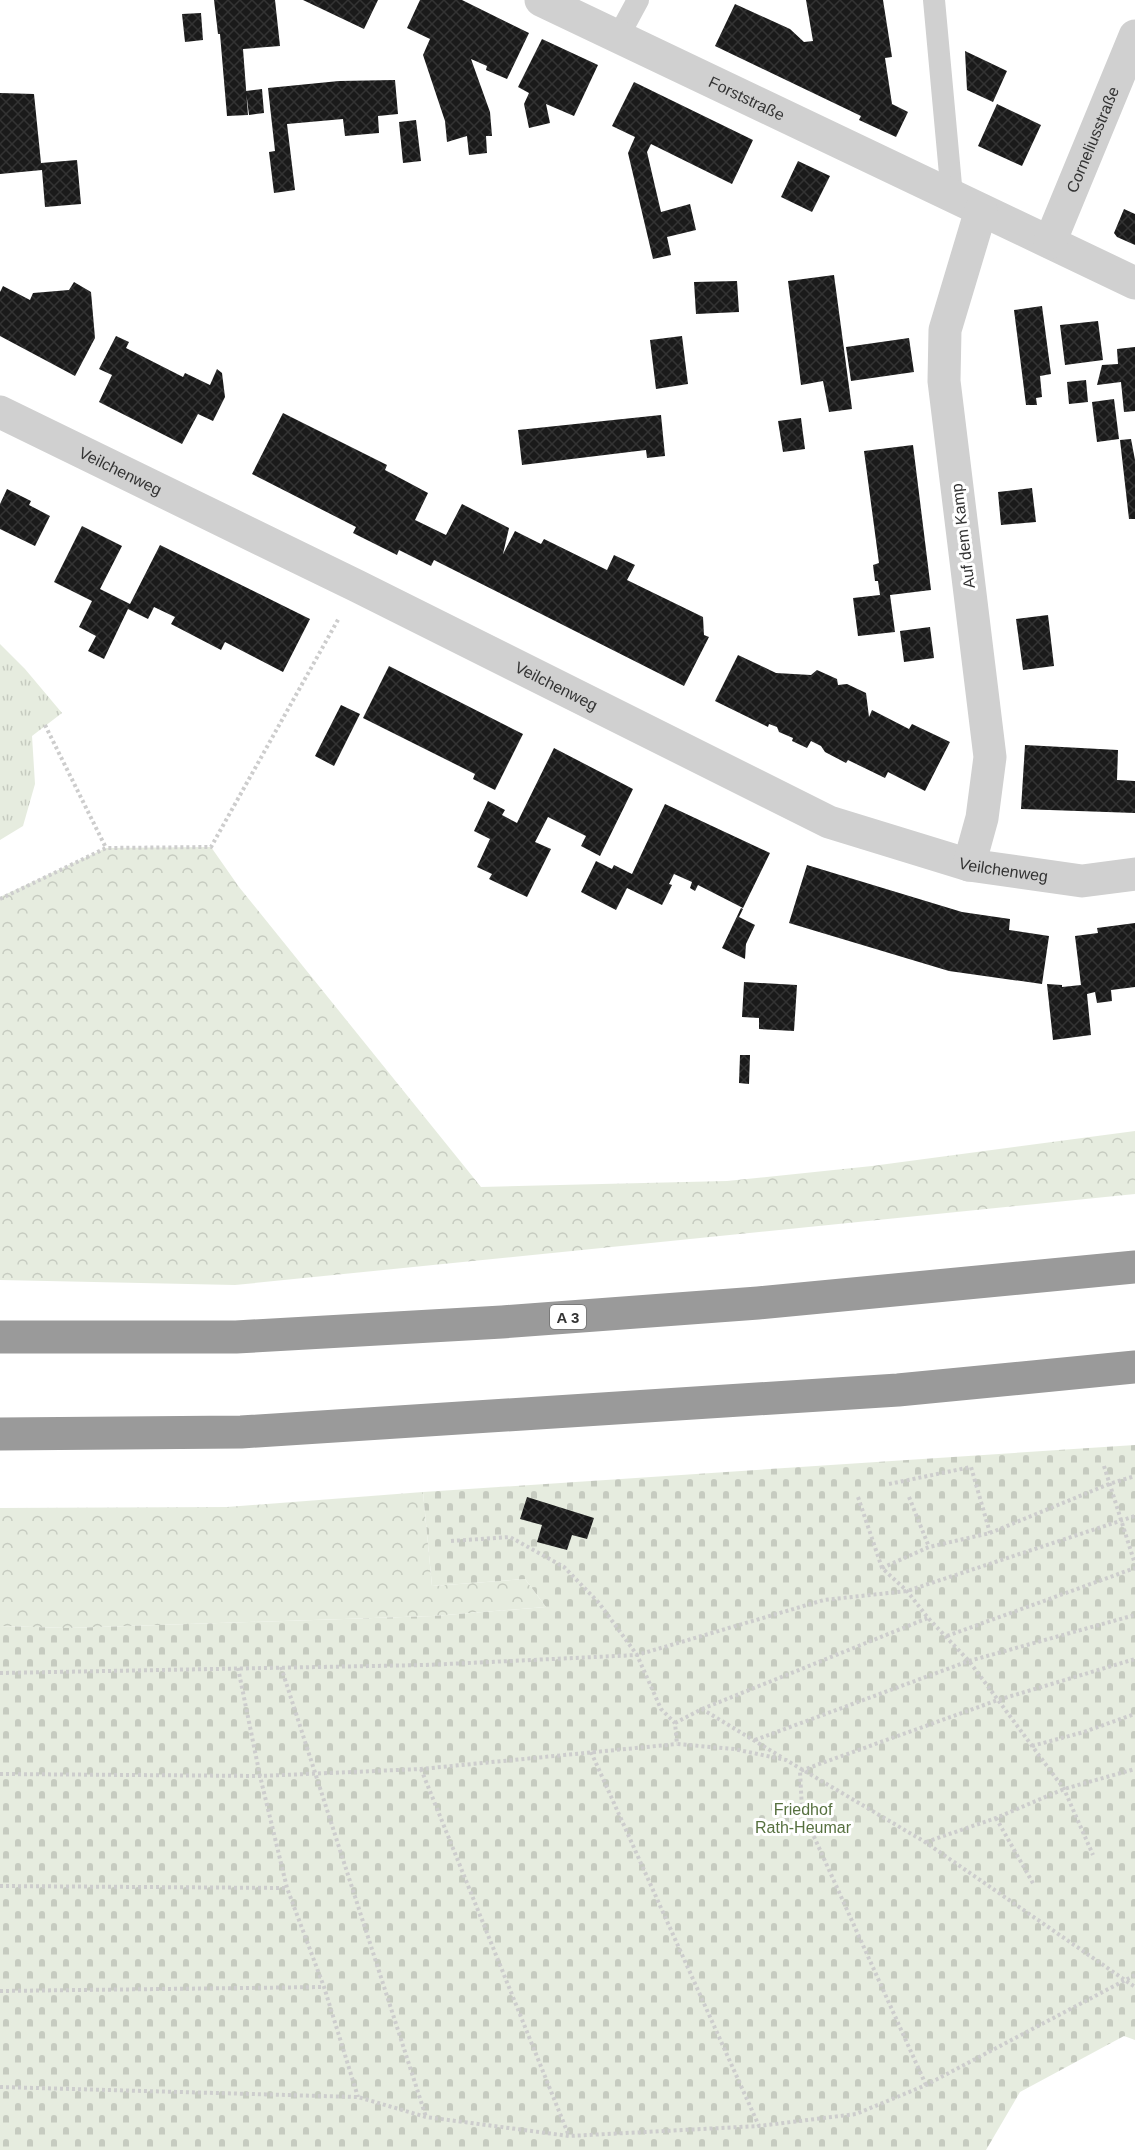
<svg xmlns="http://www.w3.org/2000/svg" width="1135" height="2150" font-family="Arial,sans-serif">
<defs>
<pattern id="forest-crowns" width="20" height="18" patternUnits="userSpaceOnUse" patternTransform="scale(1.5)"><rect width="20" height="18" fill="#e6ecdf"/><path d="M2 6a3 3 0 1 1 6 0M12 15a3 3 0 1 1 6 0" fill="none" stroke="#c6cbc0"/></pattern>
<pattern id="cemetery-stones" width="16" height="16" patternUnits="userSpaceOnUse" patternTransform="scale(1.5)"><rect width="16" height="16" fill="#e6ecdf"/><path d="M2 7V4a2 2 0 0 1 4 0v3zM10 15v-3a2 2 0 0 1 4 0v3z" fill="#c6cbc0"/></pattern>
<pattern id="park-tufts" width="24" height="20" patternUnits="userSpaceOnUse" patternTransform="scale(1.5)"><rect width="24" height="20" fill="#e6ecdf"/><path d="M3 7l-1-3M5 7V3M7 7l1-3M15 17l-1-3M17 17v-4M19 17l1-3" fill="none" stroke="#c6cbc0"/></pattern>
<pattern id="building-cross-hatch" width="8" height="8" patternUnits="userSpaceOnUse" patternTransform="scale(1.5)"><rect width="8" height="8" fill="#1a1a1a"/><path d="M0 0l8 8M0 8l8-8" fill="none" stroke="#333"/></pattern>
</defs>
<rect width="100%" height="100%" fill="#fff"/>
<path fill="url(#forest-crowns)" d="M211,847L239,887L481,1187L727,1181L872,1166L1135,1131V1194L235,1285L0,1280V897L106,848Z
M423,1492L432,1586L525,1579L546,1607L433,1616L68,1628L0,1626V1508L227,1507Z"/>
<path fill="url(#cemetery-stones)" d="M1135,1445V2040L1124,2036L1020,2092L986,2150H0V1626L68,1628L433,1616L546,1607L525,1579L432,1586L423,1492Z"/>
<path fill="url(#park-tufts)" d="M0,644L25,669L62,713L32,736L35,784L23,826L0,840Z"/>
<path fill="url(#building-cross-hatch)" d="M214,0H275L280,46L243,49L248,115L227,116L220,34H218Z
M303,0H378L364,29Z
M420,0H462L529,33L507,79L486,70L487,66L471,59L490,112L492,136H486L487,153L469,155L467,136L447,142L445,121L423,55L430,39L407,28Z
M806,0H883L892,57L885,58L892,104L908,112L896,137L859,120L861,116L715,46L735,4L790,29L804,42L813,41Z
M201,13L203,40L185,42L182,14Z
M542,39L598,65L574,116L546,104L550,123L529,128L524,104L529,93L518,87Z
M965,51L1007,71L993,102L967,90Z
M395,80L398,114L378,116L379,133L345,136L343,119L287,124L295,190L274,193L269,152L275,151L268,88L339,81Z
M634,82L753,140L732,184L651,144L647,152L661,212L690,204L696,230L667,237L671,255L653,259L628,153L635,137L612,126Z
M262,89L264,113L249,115L246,91Z
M0,93L34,94L41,163L77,160L81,204L45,207L42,170L0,174Z
M997,104L1041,125L1022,166L978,146Z
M416,120L421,161L403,163L399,122Z
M798,161L830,176L812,212L781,197Z
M1124,209L1135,214V245L1117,237L1114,233Z
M834,275L852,409L829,412L823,381L801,385L788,281Z
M737,281L739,312L696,314L694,282Z
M74,282L91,292L95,338L75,376L0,336V292L3,286L30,300L33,293L69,290Z
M1042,306L1051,374L1040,376L1042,397L1036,398L1037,405H1026L1014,310Z
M1098,321L1103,360L1065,365L1060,325Z
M116,336L129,342L126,348L183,377L185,373L210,385L217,369L222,373L225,397L213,421L198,414L182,444L99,402L112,375L99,369Z
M682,336L688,384L656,389L650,340Z
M909,338L914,372L851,381L846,347Z
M1135,347V411L1124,412L1121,382L1097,385L1102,365L1118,364L1117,349Z
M1086,380L1088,402L1069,404L1067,382Z
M1114,399L1119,439L1097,442L1092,402Z
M283,413L387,465L385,470L428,493L415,520L446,535L462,504L509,528L503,554L515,531L541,544L544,539L607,570L614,555L635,565L627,580L703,617L704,635L709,637L684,686L434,560L431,566L399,550L397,555L353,533L356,527L252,474Z
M661,415L665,456L647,458L646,450L522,465L518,430Z
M801,418L805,449L783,452L778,421Z
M1131,439L1135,460V519H1129L1120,440Z
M913,445L931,590L890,595L895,632L858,636L853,598L880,595L878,581H875L873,565L879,563L864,451Z
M1032,488L1036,522L1001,525L998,492Z
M7,489L31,501L29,505L50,516L35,546L0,529V504Z
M82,526L122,546L100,589L130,604L160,545L310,619L283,672L225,642L221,650L171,624L175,617L154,607L148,619L128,609L104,659L88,651L96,636L79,627L92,601L54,582Z
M1048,615L1054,666L1023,670L1016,619Z
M930,627L934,658L904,662L900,631Z
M738,655L776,673L811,675L817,670L837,679L838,685L847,684L866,693L869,717L872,710L909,729L912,724L950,742L925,791L888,772L885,778L848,760L846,763L825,752L821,746L811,741L807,748L792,741L793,738L779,732L777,727L769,724L768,727L715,701Z
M389,666L523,734L495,790L473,779L475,774L363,718Z
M341,705L360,714L334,766L315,756Z
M1025,745L1118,750L1117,780L1135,781V813L1021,809Z
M554,748L633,789L600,856L581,846L586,836L548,817L535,842L551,849L527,897L489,879L492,874L477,867L490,839L474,831L488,801L505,810L502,815L517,823Z
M665,804L770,853L743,908L698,885L695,891L690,888L692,882L674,874L669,884L672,885L662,905L627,888L616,910L581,892L596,861L612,869L614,865L632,874Z
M807,865L962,912L1010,919L1009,930L1049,936L1042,984L949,971L789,923Z
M741,908L743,909L739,917L755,925L746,944L745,959L722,948Z
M1135,923V987L1111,990L1112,1001L1097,1003L1095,992L1087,994L1091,1035L1053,1040L1047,984L1062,985V987L1081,985L1075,936L1098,933L1097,928Z
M744,982L797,985L794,1031L759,1029V1018L742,1017Z
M740,1055H750L749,1084L739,1083Z
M527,1497L594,1518L587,1539L572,1535L567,1550L537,1542L542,1525L520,1519Z"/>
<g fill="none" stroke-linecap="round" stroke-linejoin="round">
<path stroke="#cdcdcd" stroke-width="4" stroke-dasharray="3 3" stroke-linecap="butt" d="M45,725L106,848
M0,899L106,848L211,847L339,618
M1104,1466L1135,1564
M889,1484L971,1467L990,1533
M858,1497L882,1568L907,1591L928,1618L969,1661L998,1700L1064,1789L1093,1855
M909,1497L929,1547
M451,1541L510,1537L564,1567L599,1603L637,1655L661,1709L675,1723L677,1744L734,1749L786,1760L925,1842L1135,1987
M882,1568L929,1547L990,1533L1109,1484L1135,1476
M947,1636L1135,1568
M281,1667L426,2117
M238,1668L260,1776L287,1888L324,1987L358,2097
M0,1673L426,1665L637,1655L824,1600L907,1591L1135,1516
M702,1709L928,1618
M675,1723L702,1709L783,1758
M755,1740L969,1661L1135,1615
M1032,1746L1084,1732L1135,1714
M591,1752L759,2126
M421,1769L569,2136
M0,1774L260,1776L421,1769L677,1744
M996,1818L1034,1885
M926,1842L996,1818L1064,1789L1135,1769
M0,1886L287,1888
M0,1991L324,1987
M926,2085L802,1810L800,1771L998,1700L1135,1659
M0,2087L358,2097L426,2117L569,2136L759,2126L856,2114L926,2085L1135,1975"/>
<path stroke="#d0d0d0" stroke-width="22" d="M934,0L952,196
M618,37L638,0"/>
<g stroke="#d0d0d0" stroke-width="33">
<path id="s1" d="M541,0L1135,283"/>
<path id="s2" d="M1050,242L1135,36"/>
<path id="s3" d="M0,412L357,586L829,822L969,865L1082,881L1135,874"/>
<path d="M969,865L982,818L990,757L944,381L945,330L981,210"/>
</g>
<path stroke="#9a9a9a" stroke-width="33" d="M0,1337H236L502,1322L758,1303L1135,1267
M0,1434L241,1432L898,1390L1135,1367"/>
</g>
<g text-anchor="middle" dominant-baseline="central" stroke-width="6" stroke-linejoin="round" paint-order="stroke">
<rect fill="#fff" stroke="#707070" stroke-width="1.5" x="550" y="1305" width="36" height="24" rx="4.5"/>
<g font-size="15" font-weight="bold" fill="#333">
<text x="568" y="1317">A 3</text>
</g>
<g font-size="16" fill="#333" stroke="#fff">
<text stroke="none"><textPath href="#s1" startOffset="228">Forststraße</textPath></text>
<text stroke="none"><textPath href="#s2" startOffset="111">Corneliusstraße</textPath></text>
<text stroke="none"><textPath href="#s3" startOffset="134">Veilchenweg</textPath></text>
<text transform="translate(963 536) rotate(-97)">Auf dem Kamp</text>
<text stroke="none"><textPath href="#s3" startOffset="620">Veilchenweg</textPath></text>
<text stroke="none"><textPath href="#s3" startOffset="1106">Veilchenweg</textPath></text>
</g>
<g font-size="16" fill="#56703f" stroke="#fff">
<text x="803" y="1809">Friedhof<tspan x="803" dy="18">Rath-Heumar</tspan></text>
</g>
</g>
</svg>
